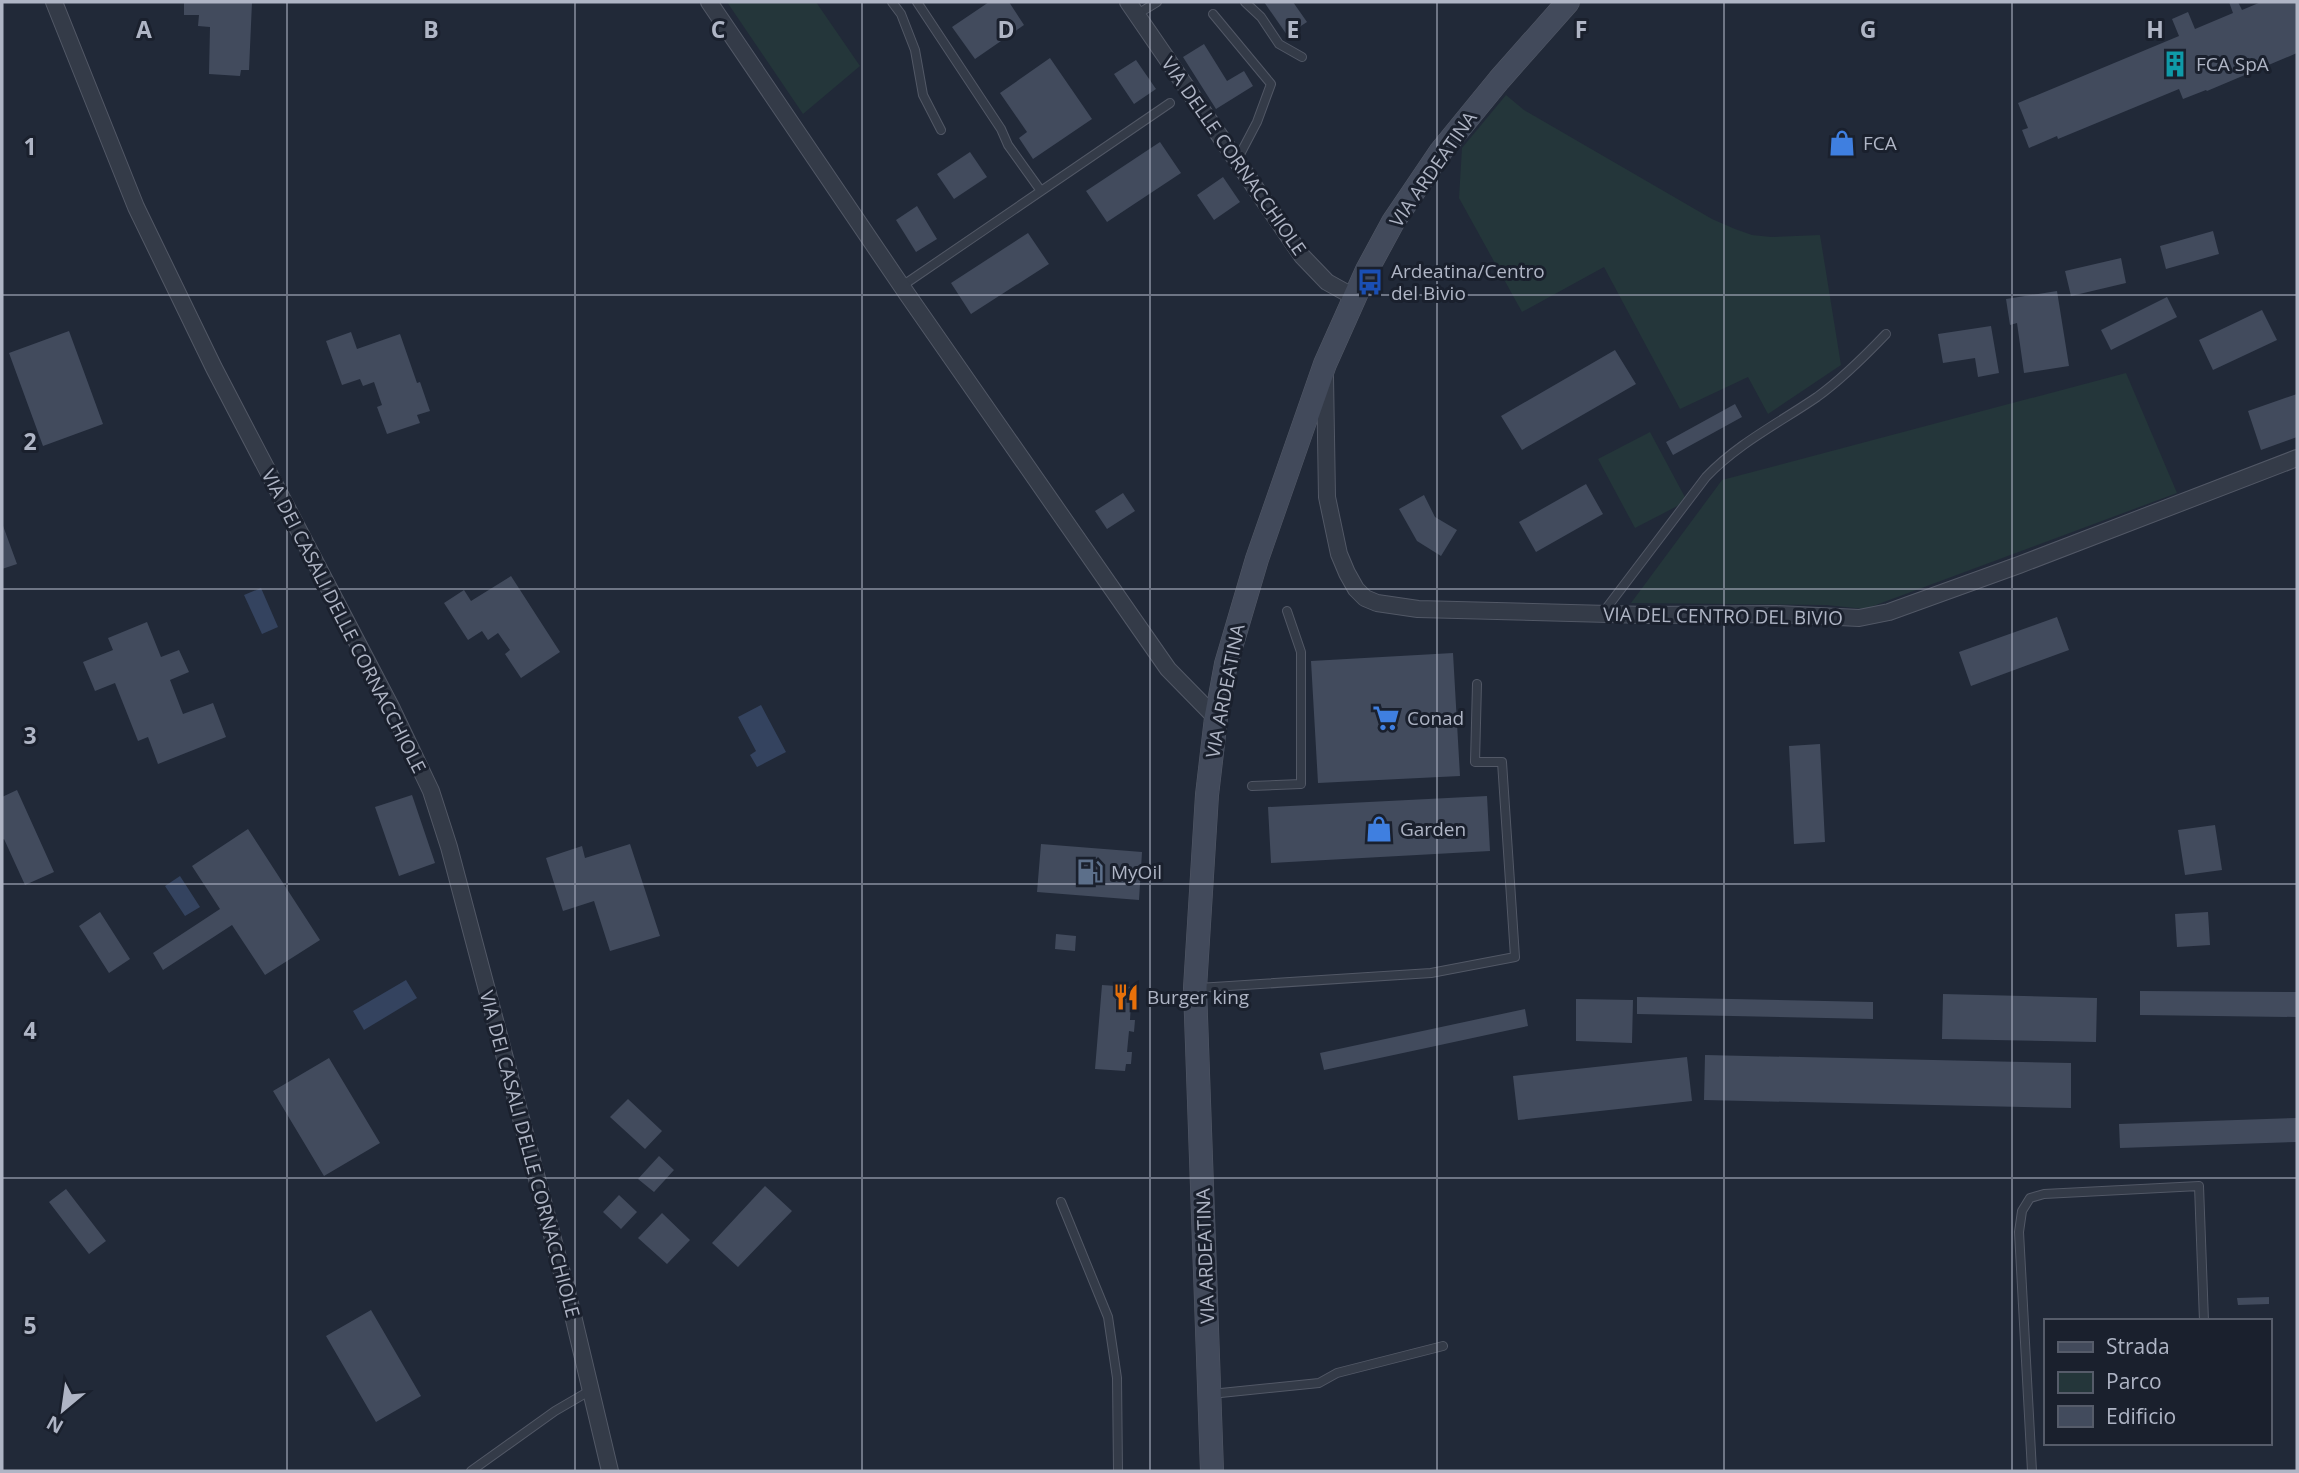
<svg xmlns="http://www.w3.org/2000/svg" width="2299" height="1473" font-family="'Open Sans',sans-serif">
<rect width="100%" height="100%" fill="#212938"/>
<path fill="#24363a" d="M727,2H816L860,66L803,114Z
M1506,95L1524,110L1712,219L1735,229L1752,235L1771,237L1820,235L1841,365L1768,414L1748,377L1680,409L1604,267L1522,312L1459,198L1462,148Z
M2126,373L2177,493L1865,609L1826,605L1631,603L1722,480Z
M1650,432L1687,501L1635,528L1598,459Z"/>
<path fill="#34435f" d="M261,588L278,627L262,634L244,595Z
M761,705L786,752L757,767L750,755L756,751L738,717Z
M180,876L200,907L185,916L165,886Z
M406,980L417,998L364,1030L353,1011Z"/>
<path fill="#424b5d" d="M184,2H252L249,70H241L240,76L209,74L210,27L198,26L199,15H184Z
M989,2H1009L1024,25L975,59L952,27Z
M1264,2H1293L1307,22L1287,35Z
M2229,2H2238L2242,10L2261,2H2297V53L2207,91L2206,90L2183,99L2179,89L2058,139L2057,136L2029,148L2022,130L2028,128L2018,103L2179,36L2172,19L2188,12L2195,29L2233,13Z
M1204,44L1227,81L1244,71L1253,86L1216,109L1183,57Z
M1050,58L1092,119L1033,159L1019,138L1027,132L1000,93Z
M1136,60L1156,89L1134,104L1114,74Z
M1160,142L1181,173L1107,222L1086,191Z
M970,152L987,177L954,199L937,174Z
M1223,177L1240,202L1214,220L1197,195Z
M917,206L937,239L916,252L896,220Z
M2213,231L2219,254L2166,269L2160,246Z
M1028,233L1049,264L971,314L951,283Z
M2121,258L2126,283L2071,296L2065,271Z
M2057,291L2069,366L2024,373L2017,323L2010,325L2006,299Z
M2167,297L2177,317L2111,350L2101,330Z
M2262,310L2277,340L2213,370L2199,340Z
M1991,326L1999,373L1978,377L1975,358L1943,363L1938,334Z
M69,331L103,424L43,446L9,353Z
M351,332L357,349L400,334L417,383L420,382L430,411L417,415L420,423L387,434L377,407L382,405L374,382L363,386L360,379L342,385L326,341Z
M1615,350L1636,384L1522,450L1501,416Z
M2297,394V437L2261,450L2248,411Z
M1735,404L1742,417L1673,455L1666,442Z
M1586,484L1603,514L1536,552L1519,522Z
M1123,493L1135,511L1107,529L1095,511Z
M1424,495L1435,517L1457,530L1441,556L1417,541L1399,509Z
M2,523L17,564L2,569Z
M511,576L560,652L521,678L505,654L510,650L498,633L488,640L482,631L468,640L444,603L464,590L471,601Z
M2057,617L2069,650L1971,686L1959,652Z
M147,622L161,657L179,650L189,672L170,680L183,714L213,703L226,737L158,764L148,737L138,741L115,683L95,691L83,662L113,650L108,638Z
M1453,653L1460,776L1318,783L1311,661Z
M1820,744L1825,842L1794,844L1789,746Z
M17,790L54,872L25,885L4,839L2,840V797Z
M412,795L435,863L399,876L375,807Z
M1487,796L1490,851L1271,863L1268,807Z
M2215,825L2222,870L2185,875L2178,830Z
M248,829L320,940L265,975L232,925L163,970L153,953L220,909L192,866Z
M630,844L660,936L610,951L594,901L563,911L546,858L582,846L585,858Z
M1041,844L1142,852L1139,900L1037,892Z
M100,912L130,959L109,973L79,926Z
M2208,912L2210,945L2177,947L2175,914Z
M1056,934L1076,936L1075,951L1055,949Z
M1102,985L1132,987L1130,1020H1135L1134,1032L1129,1031L1127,1052H1132L1131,1064H1126L1125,1071L1095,1069Z
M2140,991L2297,992V1017L2140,1015Z
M1943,994L2097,998L2096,1042L1942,1039Z
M1637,997L1873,1002V1019L1637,1014Z
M1576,999L1633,1000L1632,1043L1576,1041Z
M1525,1009L1528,1026L1324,1070L1320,1053Z
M1705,1055L2071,1063V1108L1704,1100Z
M1687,1057L1692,1101L1518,1120L1513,1076Z
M329,1058L380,1143L324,1176L273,1091Z
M628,1099L662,1131L645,1149L610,1117Z
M2297,1118V1142L2120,1148L2119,1124Z
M659,1156L674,1170L654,1192L638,1179Z
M765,1186L792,1211L738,1267L712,1243Z
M66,1189L106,1241L89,1254L49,1202Z
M619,1195L637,1212L621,1229L603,1212Z
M662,1213L690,1240L667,1264L638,1238Z
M2269,1297V1304L2238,1305L2237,1298Z
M371,1310L421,1396L376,1422L326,1336Z"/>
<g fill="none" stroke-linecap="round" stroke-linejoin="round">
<g stroke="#525866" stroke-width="10">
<path id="lane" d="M892,2L901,14L915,50L923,95L941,130
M917,2L1001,129L1008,145L1041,191
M1245,2L1261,17L1279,44L1302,57
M1213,14L1271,84L1257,122L1236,162
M1136,15L1157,2
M902,286L1170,103
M1602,614L1706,477C1737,444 1779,423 1817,397C1842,379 1864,357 1886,334
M1252,786L1301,784V652L1287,611
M1198,988L1431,973L1515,957L1502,762H1475L1477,684
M1061,1202L1108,1317L1117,1378L1118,1471
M1211,1394L1319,1383L1337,1373L1443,1346
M471,1471L555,1411L591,1390
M2032,1471L2019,1232L2022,1211L2030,1198L2044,1194L2199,1186L2204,1321"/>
</g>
<g stroke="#525866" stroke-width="18">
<path id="street" d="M54,2L136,207L214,368L392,709L431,791L449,847L570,1303L610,1471
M709,2L907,294L1168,669L1216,718
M1128,2L1302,256L1327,282L1354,297
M1325,377L1327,497L1339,554L1347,573L1356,589L1365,598L1377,603L1418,609L1646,615L1776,614L1859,618L1889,612L2019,565L2297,458"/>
</g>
<g stroke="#525866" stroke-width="24">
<path id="secondary" d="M1212,1471L1195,988L1207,795L1216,718L1226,664L1257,559L1325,364L1367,270L1393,222L1441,151L1499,80L1568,2"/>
</g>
<use href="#lane" stroke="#343b48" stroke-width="8"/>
<use href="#street" stroke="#343b48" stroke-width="16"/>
<use href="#secondary" stroke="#424a5b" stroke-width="23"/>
</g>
<path fill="none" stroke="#afb5c5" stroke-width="2" stroke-opacity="0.55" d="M287,2V1471M575,2V1471M862,2V1471M1150,2V1471M1437,2V1471M1724,2V1471M2012,2V1471M2,295H2297M2,589H2297M2,884H2297M2,1178H2297"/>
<defs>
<g id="building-bare" transform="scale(2.1)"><path d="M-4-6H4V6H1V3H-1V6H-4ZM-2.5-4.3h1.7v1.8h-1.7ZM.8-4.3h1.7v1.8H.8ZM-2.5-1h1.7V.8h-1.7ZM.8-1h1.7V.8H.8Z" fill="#0f9aa8" stroke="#1a202d" stroke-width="2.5" paint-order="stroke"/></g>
<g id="shop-bare" transform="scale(2.1)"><path d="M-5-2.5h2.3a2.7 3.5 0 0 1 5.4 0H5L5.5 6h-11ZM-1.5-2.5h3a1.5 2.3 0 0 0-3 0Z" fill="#3f7fe0" stroke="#1a202d" stroke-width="2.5" paint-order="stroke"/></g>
<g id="bus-bare" transform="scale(2.1)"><path d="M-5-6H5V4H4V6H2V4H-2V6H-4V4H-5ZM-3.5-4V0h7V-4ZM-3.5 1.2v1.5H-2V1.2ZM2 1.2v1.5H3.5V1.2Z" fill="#1a4fb4" stroke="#1a202d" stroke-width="2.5" paint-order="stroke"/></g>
<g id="supermarket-bare" transform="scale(2.1)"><path d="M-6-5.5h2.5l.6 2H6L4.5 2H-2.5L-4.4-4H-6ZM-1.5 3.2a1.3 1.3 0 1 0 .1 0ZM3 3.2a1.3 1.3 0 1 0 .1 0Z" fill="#3f7fe0" stroke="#1a202d" stroke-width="2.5" paint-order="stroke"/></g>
<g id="fuel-bare" transform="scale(2.1)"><path d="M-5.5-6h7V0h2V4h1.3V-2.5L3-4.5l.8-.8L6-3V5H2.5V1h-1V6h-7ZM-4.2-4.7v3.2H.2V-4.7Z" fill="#5c6f8a" stroke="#1a202d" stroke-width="2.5" paint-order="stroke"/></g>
<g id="restaurant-bare" transform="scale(2.1)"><path d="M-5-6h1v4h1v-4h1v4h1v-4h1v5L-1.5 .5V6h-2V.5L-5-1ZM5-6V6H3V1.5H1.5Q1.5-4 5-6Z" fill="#e8710a" stroke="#1a202d" stroke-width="2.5" paint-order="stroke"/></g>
</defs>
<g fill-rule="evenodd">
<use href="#building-bare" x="2175" y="64"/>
<use href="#shop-bare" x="1842" y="143"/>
<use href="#bus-bare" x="1370" y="282"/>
<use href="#supermarket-bare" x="1386" y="718"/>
<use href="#shop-bare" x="1379" y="829"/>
<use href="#fuel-bare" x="1090" y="872"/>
<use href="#restaurant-bare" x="1126" y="997"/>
</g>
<g text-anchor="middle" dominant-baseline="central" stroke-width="6" stroke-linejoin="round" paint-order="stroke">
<g font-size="19" fill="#afb5c5" stroke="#1a202d" text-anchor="start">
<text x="2196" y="64">FCA SpA</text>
<text x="1863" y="143">FCA</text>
<text x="1391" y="271">Ardeatina/Centro<tspan x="1391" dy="22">del Bivio</tspan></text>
<text x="1407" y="718">Conad</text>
<text x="1400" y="829">Garden</text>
<text x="1111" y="872">MyOil</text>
<text x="1147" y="997">Burger king</text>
</g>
<g font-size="19" fill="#afb5c5" stroke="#1a202d">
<text transform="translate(1234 156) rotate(55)">VIA DELLE CORNACCHIOLE</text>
<text transform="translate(1433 169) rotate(-55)">VIA ARDEATINA</text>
<text transform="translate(1723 616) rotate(1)">VIA DEL CENTRO DEL BIVIO</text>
<text transform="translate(344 621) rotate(63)">VIA DEI CASALI DELLE CORNACCHIOLE</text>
<text transform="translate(1225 691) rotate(-79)">VIA ARDEATINA</text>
<text transform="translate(530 1154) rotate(75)">VIA DEI CASALI DELLE CORNACCHIOLE</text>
<text transform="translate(1205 1256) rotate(-92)">VIA ARDEATINA</text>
</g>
</g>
<g font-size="23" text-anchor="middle" font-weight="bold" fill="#afb5c5" stroke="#1a202d" stroke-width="6" stroke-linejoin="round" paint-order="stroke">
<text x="144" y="38">A</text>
<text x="431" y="38">B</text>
<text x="718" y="38">C</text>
<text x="1006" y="38">D</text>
<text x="1293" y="38">E</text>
<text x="1581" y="38">F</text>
<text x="1868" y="38">G</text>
<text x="2155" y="38">H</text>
<text x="30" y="155">1</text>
<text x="30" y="450">2</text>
<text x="30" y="744">3</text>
<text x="30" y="1039">4</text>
<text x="30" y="1334">5</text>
</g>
<rect width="2299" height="1473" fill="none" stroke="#afb5c5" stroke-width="7"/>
<rect x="2044" y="1319" width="228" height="126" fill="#1a202d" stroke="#565c6a" stroke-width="2"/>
<rect x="2058" y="1342" width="35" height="10" fill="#424a5b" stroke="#565c6a" stroke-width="2"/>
<text x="2106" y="1354" font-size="21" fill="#afb5c5">Strada</text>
<rect x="2058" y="1372" width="35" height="21" fill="#24363a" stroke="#565c6a" stroke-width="2"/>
<text x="2106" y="1389" font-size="21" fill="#afb5c5">Parco</text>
<rect x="2058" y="1406" width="35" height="21" fill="#424b5d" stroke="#565c6a" stroke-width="2"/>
<text x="2106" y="1424" font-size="21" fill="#afb5c5">Edificio</text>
<g transform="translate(63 1410) rotate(209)" stroke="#1a202d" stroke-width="5" paint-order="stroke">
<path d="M0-5L12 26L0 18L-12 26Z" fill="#afb5c5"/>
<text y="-10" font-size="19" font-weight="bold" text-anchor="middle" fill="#afb5c5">N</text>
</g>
</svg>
